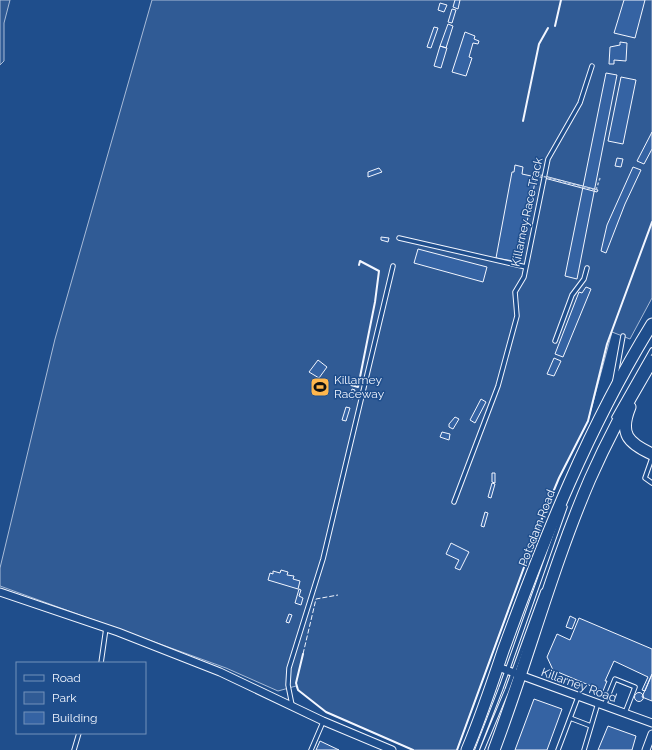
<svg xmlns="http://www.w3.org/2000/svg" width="652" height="750" font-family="Raleway,sans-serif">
<rect width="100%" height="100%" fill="#1f4e8c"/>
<path fill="#305b95" stroke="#a8bbd7" d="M0,0H10L4,23V61L0,65Z
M152,0H652V298L630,339L612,332L588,421L559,478L541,521L457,750H413L326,712L298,690L296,686L278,691L226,668L0,586V568L55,339Z"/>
<path fill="#3563a3" stroke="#f2f6ff" d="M455,0H460L458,9L453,7Z
M624,0H645L635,38L614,33Z
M440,3L447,5L444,12L438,10Z
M452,9L456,10L452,23L448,22Z
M448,24L453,26L446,48L440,46Z
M434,27L438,28L431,48L427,47Z
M465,32L475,36L474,39L479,41L478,44L473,43L469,57L472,58L466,76L452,72Z
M620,42L627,43L626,61L614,60V64H609L610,47L620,45Z
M440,46L447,48L441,68L434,66Z
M606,73L617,75L577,279L565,276Z
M621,77L636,80L623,144L608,141Z
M652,132V149L644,164L637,161Z
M617,158L623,159L621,167L615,166Z
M515,165L523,167L522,174L536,177L519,262L496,258L512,172H514Z
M633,167L641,170L625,204L606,253L601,251L607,225Z
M379,168L382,172L368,177V172Z
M533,173L598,190L597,192L533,175Z
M381,237L389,238L388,242L381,240Z
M418,249L487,267L483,282L414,263Z
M586,287L591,289L563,357L555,354L579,292L582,293Z
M554,358L561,361L554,376L547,374Z
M318,360L327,367L319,378L309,372Z
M352,389L355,390L353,399L349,398Z
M481,399L486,402L475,423L470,420Z
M346,407L350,408L346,421L342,420Z
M455,417L459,419L453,429L449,427V424Z
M442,432L450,434L449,440L440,437Z
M492,473H495V483L492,482Z
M492,483L495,484L491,498L488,497Z
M485,512L488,513L484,527L481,526Z
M451,543L469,552L460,570L455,568L459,560L446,554Z
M281,570L288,572L287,575L294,576L293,579L300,581L298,589L268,580L270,573L273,574V571L280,573Z
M299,589L301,590L299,596L303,598L301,605L295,603Z
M289,614L292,615L289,623L286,622Z
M570,616L576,619L572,629L566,627Z
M579,618L652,649V674L645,691L642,690L648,677L614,661L605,681H607L603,691L553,670L547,657L557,634L570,640Z
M652,674V701L642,697Z
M634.5 697a4.5 4.5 0 1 1 9 0a4.5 4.5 0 1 1-9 0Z
M534,699L562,709L547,750H515Z
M608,726L636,736L632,750H598Z
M320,741L339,750H316Z"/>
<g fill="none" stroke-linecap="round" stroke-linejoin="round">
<g stroke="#f2f6ff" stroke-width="5.5">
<path id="service" d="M399,238L526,267
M555,341L572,295L584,279L587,268
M615,380L623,336
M614,417L652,350
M652,458L645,478L652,483
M454,502L498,386L517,316L515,292L524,277L548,159L580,103L592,66
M101,663L106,628
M292,705L288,685L289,668L323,559L393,266
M604,706L615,679L635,687L625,713
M570,718L591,726
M74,750L79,733
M311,750L323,722
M477,750L501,688L565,507
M482,750L507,690L543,591
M558,750L578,697
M584,750L598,703"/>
</g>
<g stroke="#f2f6ff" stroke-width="9">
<path id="minor" d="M0,592L118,632L220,672L323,721L392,750
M498,667L652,723
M646,750L652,734"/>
</g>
<g stroke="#f2f6ff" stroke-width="13">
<path id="primary" d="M630,407C619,434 628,443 652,454
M467,750C481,717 492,684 503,651C544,538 589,426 652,324
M494,750C528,660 552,567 590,479C608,438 629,399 652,361"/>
</g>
<path stroke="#b3c4dc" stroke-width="1.5" stroke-dasharray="3 2" stroke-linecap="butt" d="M534,174L537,162
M596,190L600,178"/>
<use href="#service" stroke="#1f4e8c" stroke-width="3.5"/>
<use href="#minor" stroke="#1f4e8c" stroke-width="7"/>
<use href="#primary" stroke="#1f4e8c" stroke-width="11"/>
<path stroke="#b3c4dc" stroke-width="1.5" stroke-dasharray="3 2" stroke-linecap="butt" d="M534,174L596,190"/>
<path stroke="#f2f6ff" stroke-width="1" stroke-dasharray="5 2" stroke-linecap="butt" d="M303,654L316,599L338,595"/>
<path stroke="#f2f6ff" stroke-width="2" d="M555,26L561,0
M523,121L539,44L548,28
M351,385L358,387L375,302L379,271L360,261L359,265
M303,654L296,683L298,690L326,712L413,750
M457,750L541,521L559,478L588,421L607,344L652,222"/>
</g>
<defs>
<g id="stadium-square" transform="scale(1)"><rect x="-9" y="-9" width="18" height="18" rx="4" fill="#ffb74d" stroke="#1f4e8c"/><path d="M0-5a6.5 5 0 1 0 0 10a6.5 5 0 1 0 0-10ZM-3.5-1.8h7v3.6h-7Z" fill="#111"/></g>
</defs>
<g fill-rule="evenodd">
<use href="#stadium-square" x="320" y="387"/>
</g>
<g text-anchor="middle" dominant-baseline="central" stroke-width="3" stroke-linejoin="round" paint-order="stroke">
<g font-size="12" fill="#f2f6ff" stroke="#1f4e8c">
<text transform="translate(527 212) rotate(-78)">Killarney Race Track</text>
<text transform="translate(537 528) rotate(-69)">Potsdam Road</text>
<text transform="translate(579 685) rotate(20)">Killarney Road</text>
</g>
<g font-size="12" fill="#f2f6ff" stroke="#1f4e8c" text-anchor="start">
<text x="334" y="380">Killarney<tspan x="334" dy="14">Raceway</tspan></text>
</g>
</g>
<rect x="16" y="662" width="130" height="72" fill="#1f4e8c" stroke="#7391ba"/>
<rect x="24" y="675" width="20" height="6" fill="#1f4e8c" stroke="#7391ba"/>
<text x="52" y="682" font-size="12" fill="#f2f6ff">Road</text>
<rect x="24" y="692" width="20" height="12" fill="#305b95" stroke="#7391ba"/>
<text x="52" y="702" font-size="12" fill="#f2f6ff">Park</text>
<rect x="24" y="712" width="20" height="12" fill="#3563a3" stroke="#7391ba"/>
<text x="52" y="722" font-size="12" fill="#f2f6ff">Building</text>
</svg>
